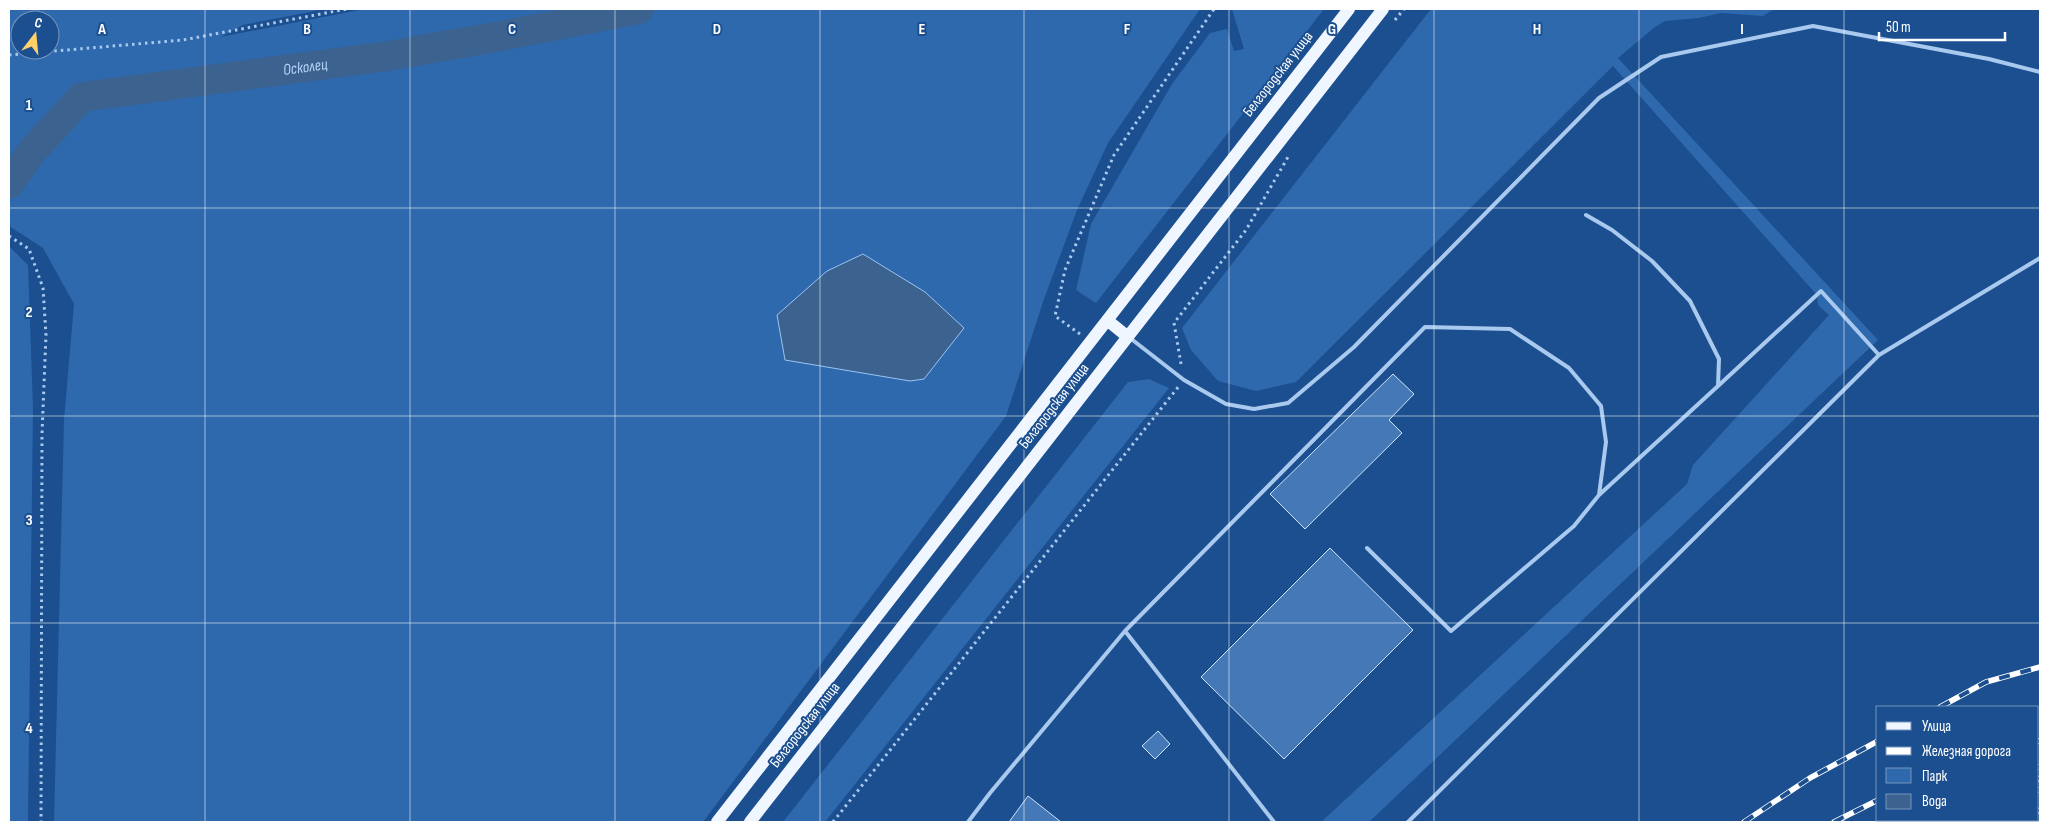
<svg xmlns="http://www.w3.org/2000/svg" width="2049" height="831" font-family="'Sofia Sans Condensed',sans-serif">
<rect width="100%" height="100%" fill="#1b4f8f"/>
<path fill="#2e69ad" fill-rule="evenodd" d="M9,9H325L243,25L220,37L365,9H616L387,52L78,91L9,168ZM20,20H50V50H20Z
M657,9H1200L1108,143L1077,210L1044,299L1006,416L703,822H54L64,420L74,304L43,248L9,226V199L82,111L219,87L505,42Z
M1232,9H1324L1096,303L1076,290L1091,224L1172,84L1210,33L1227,29L1234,51L1244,49Z
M1431,9H1774L1763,16L1721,13L1699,18L1665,21L1655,27L1618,58L1878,340L1369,822H1321L1687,484L1693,465L1829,315L1818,305L1817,295L1613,66L1296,382L1256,391L1218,381L1191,350L1182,328Z
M9,246L28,265L33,408L28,822H9Z
M1149,379L1169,388L825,822H783L1128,382Z"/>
<path fill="#3c6290" stroke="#9cc4f0" d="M863,254L925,292L964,328L924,379L910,381L785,360L777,315L827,271Z"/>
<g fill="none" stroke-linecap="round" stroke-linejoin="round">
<path stroke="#3c6290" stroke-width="30" id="s1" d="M9,184L32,151L82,97L388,56L506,35L639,9"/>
</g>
<path fill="#4478b7" stroke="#cfe3fa" d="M1393,374L1414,394L1389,420L1402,433L1305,529L1270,494Z
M1330,548L1413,630L1284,759L1201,677Z
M1158,731L1170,744L1155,759L1142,746Z
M1028,796L1061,822H1009Z"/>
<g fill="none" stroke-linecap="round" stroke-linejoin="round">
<path stroke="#a9c9ee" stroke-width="3" stroke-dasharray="2.5 4" stroke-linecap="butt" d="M1395,20L1404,9
M9,55L183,40L347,9
M9,236L29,249L43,288L46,335L42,434L41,822
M1080,334L1055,316L1065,270L1114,155L1214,9
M1181,364L1174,323L1246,230L1288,157
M833,822L1179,386"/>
<path stroke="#a9c9ee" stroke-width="4" d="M1586,215L1612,230L1652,261L1690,301L1719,359L1718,386L1599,495
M1130,338L1184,380L1226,404L1254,409L1288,403L1354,347L1599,98L1661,57L1813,26L1989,59L2040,72
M1718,386L1821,291L1879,355
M968,822L990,793L1125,631
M1274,822L1125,631L1425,327L1510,329L1569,368L1601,406L1606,442L1599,495L1574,526L1451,631L1367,548
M1408,822L1879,355L2040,258"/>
<path stroke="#f0f6ff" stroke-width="12" d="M1107,320L1128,337
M717,822L1349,9
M750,822L1383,9"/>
<g stroke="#fff" stroke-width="5.5">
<path id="rail" d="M1940,707L1986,682L2040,667
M2038,741H2040
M2038,767H2040
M2038,779L2040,778
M2038,790H2040
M2038,811L2040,810
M1744,822L1810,778L1878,741
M1834,822L1878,800
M1892,822L1897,820
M1916,822L1922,820
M1952,822L1959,820
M2005,822L2012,820"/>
</g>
<use href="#rail" stroke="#1b4f8f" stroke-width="4" stroke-dasharray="11" stroke-linecap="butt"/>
</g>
<path fill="none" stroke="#fff" stroke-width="1" stroke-opacity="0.55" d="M205,9V822M410,9V822M615,9V822M820,9V822M1024,9V822M1229,9V822M1434,9V822M1639,9V822M1844,9V822M9,208H2040M9,416H2040M9,623H2040"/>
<g text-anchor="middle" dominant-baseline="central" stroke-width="4" stroke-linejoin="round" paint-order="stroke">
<g font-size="15" fill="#fff" stroke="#1b4f8f">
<text transform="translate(1278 74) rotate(-52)">Белгородская улица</text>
<text transform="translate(1054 406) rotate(-52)">Белгородская улица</text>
<text transform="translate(805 725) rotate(-52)">Белгородская улица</text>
</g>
<g font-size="16" font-style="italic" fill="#b5d3f5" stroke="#1b4f8f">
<text stroke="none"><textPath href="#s1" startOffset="339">Осколец</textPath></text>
</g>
</g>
<g font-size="16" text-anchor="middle" font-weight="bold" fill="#fff" stroke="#1b4f8f" stroke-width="4" stroke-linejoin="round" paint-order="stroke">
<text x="102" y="34">A</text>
<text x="307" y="34">B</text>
<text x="512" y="34">C</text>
<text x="717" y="34">D</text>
<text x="922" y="34">E</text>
<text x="1127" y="34">F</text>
<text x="1332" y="34">G</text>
<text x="1537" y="34">H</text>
<text x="1742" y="34">I</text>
<text x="29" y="110">1</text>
<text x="29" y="317">2</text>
<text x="29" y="525">3</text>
<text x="29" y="733">4</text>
</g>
<rect width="2049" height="831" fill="none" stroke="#ffffff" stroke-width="20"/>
<rect x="1876" y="706" width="162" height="115" fill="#1b4f8f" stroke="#7695bc"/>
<rect x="1886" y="722" width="25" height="8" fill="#f0f6ff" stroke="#7695bc"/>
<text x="1922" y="731" font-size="15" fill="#ffffff">Улица</text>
<rect x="1886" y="747" width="25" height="8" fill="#ffffff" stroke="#7695bc"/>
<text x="1922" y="756" font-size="15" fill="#ffffff">Железная дорога</text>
<rect x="1886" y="768" width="25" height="15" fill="#2e69ad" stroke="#7695bc"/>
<text x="1922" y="781" font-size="15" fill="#ffffff">Парк</text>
<rect x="1886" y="794" width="25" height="15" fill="#3c6290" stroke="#7695bc"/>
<text x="1922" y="806" font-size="15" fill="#ffffff">Вода</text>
<g transform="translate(35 35) rotate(16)"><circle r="24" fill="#1b4f8f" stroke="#7695bc"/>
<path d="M0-4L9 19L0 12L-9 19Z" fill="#ffd166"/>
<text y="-8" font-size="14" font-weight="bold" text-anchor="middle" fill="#ffffff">С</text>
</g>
<path d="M1879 32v8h126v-8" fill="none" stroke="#ffffff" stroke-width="2.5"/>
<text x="1886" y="32" font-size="15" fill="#ffffff" stroke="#1b4f8f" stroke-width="4" paint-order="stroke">50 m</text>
</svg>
